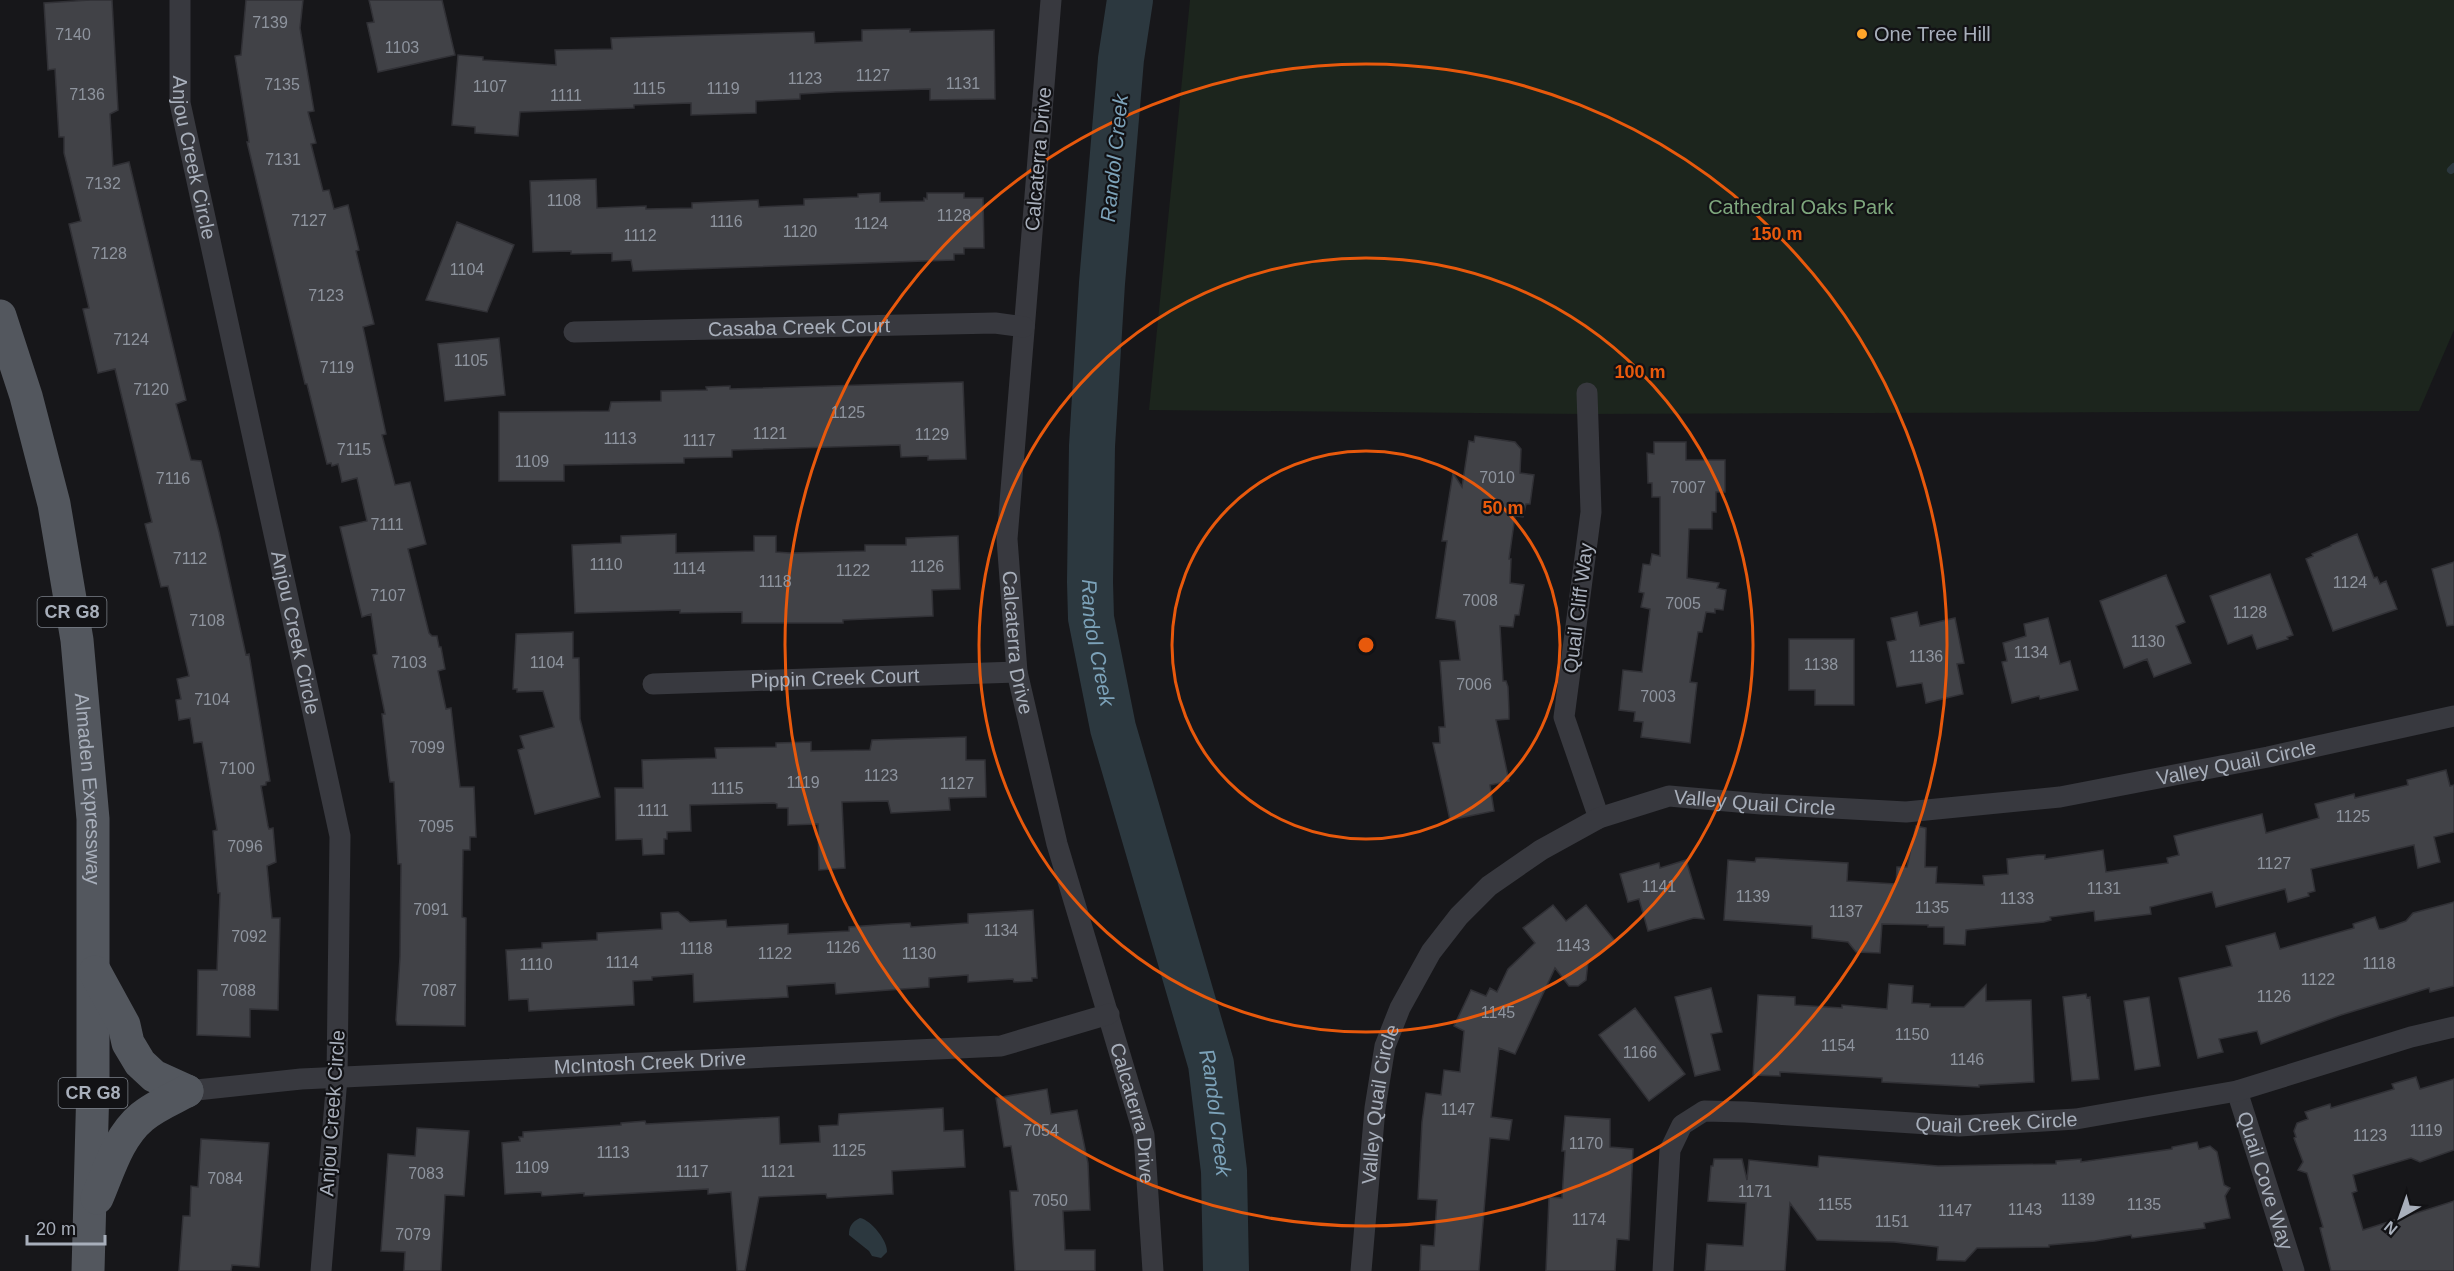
<svg xmlns="http://www.w3.org/2000/svg" width="2454" height="1271" font-family="Arial,sans-serif">
<rect width="100%" height="100%" fill="#17171a"/>
<path fill="#1c251d" d="M1190,0H2454V330L2419,411L1585,414L1149,410Z"/>
<path fill="#2c383f" d="M860,1218C871,1220 888,1241 887,1252L881,1258L872,1256L869,1251L849,1235C849,1226 852,1222 860,1218Z"/>
<g fill="none" stroke-linecap="round" stroke-linejoin="round">
<path stroke="#2c383f" stroke-width="8" d="M2451,170L2454,167"/>
<path stroke="#2c383f" stroke-width="46" id="s1" d="M1130,0L1121,59L1102,283L1092,446L1090,582L1091,618L1113,728L1211,1064L1224,1171L1226,1271"/>
</g>
<path fill="#414247" stroke="#313136" stroke-width="1.5" d="M90,0H112L118,110L110,114L113,166L129,162L186,400L176,404L191,460L201,461L219,532L246,655L249,654L270,781L266,782V785L261,786L268,826L269,829L273,828L276,862L267,866L272,918H280L278,1010L250,1009V1037L197,1035L198,970H217L220,893H218L213,831L217,830L202,742L194,743L190,718L179,720L176,700L181,699L177,679L189,676L168,586L161,587L145,524L152,522L115,369L98,373L83,309L89,308L69,224L81,221L64,153V137H59L55,69L48,70L44,3Z
M246,0H303L300,28L314,111L308,112L316,143L311,144L323,191L329,190L334,209L348,205L359,250L356,251L374,324L363,327L386,434L382,435L395,485L410,482L426,544L408,549L429,633L432,636H437L439,647H441L445,669L438,671L446,709L451,708L460,787H474L476,837H470V850H463L462,917L466,918L465,1026L397,1025L396,1020L400,957L401,864H398L394,782H390L389,776L382,714H385L373,655L377,654L371,614L362,617L340,527L367,521L357,478L342,482L338,464L332,466L331,463L327,464L307,384H305L247,142H249L235,56L241,55Z
M369,0H442L455,55L378,72L367,23L374,22Z
M910,29V32L994,30L995,99L930,100V89L835,92L800,94V99L756,101V113L691,115V103L634,105V108L520,112L518,136L475,133V127L452,125L458,55L483,57V60L556,65L555,50L612,49L611,38L814,32L815,43L862,41V30Z
M596,179L597,208L646,206V209L692,208V203L758,200L759,207L804,205V199L858,197V194L880,193V202L924,201V198L927,199V193H964V198H983L984,248H964V254H954V260L633,271L631,260L612,261V253L571,254V251L533,252L530,181Z
M457,222L514,245L487,312L426,300Z
M499,338L505,395L445,401L438,344Z
M963,382L966,459L928,460V456L901,457L900,445L732,450V457L684,458V463L564,465V481H499V412L609,411L611,402L661,401V391L707,390L706,387L730,386V389Z
M1475,436L1515,442L1521,449L1520,473L1534,475L1530,504H1526L1523,517L1515,516L1509,559H1511L1510,583L1524,585L1519,615H1515L1513,627L1500,626L1503,681H1506L1508,687L1509,711V719L1496,720L1509,781L1490,785L1494,811L1450,820L1433,743H1440L1439,727H1445L1440,661L1460,660L1455,621L1436,618L1447,541H1442L1453,473L1462,487L1469,441L1474,442Z
M1654,442H1686V460H1725V492H1716V512H1712V529H1689L1687,578L1719,583L1717,588L1726,590L1723,610L1715,609V613L1706,612L1702,632H1698L1690,682L1697,683L1690,743L1641,737L1643,722L1634,721L1635,712L1619,710L1623,670L1642,672L1650,609L1641,607L1644,593L1639,592L1643,564L1650,565L1652,554L1660,556V497H1652V483H1648L1647,453L1654,454Z
M676,534V553L754,551V536H776V552L790,553L865,551V545H906V538L958,536L960,589L932,590L933,616L843,620V623H742V612L680,613V610L575,613L572,545L621,543V536Z
M2357,534L2374,578L2377,577L2380,584L2386,581L2397,609L2333,631L2306,559L2313,556L2312,554L2331,546V545Z
M2454,562V625L2447,626L2432,569Z
M2270,574L2293,635L2287,637L2288,639L2257,649L2252,635L2228,644L2210,596Z
M2166,575L2185,622L2176,626L2191,663L2154,677L2147,659L2124,668L2100,601Z
M1917,612L1920,626L1955,618L1964,663L1957,664L1963,694L1926,703L1922,683L1897,687L1887,642L1896,640L1891,618Z
M2048,618L2060,664L2070,661L2078,690L2040,699L2039,696L2012,703L2002,662L2007,661L2003,643L2026,636L2024,624Z
M573,632V658H579L580,719L600,797L535,814L518,750L524,748L520,736L554,727L543,691L517,692V689H513L516,634Z
M1789,639H1854V705H1815V690H1789Z
M966,737V760H985L986,797L949,798L950,810L891,813L888,801L842,802L845,868L819,870L818,824L788,825V808H777V804L774,803L690,805L691,831L667,832V839H664V854L643,855L642,839L616,840L615,788H643L642,760L716,758L715,748L776,747V743L811,742V751L870,750L872,740Z
M2446,770L2450,786L2454,785V832L2434,837L2440,862L2418,868L2414,845L2311,869L2315,891L2308,893L2309,896L2288,902L2285,889L2216,907L2212,892L2150,907L2151,914L2095,921L2094,911L2050,917L2051,920L2044,922L1966,930L1965,945L1944,944V927H1928V925L1882,924L1880,953L1856,952L1848,942L1812,938V926L1724,920L1728,860L1755,862L1756,858H1763L1848,863L1847,881L1896,884L1897,867H1907L1916,826L1926,828L1925,867H1937L1936,883L1984,885L1983,876L2008,874L2007,859L2038,855H2045V859L2103,850L2106,872L2168,863L2167,858L2179,855L2174,836L2262,814L2266,833L2319,818L2315,804L2354,794L2355,798L2408,785L2407,780Z
M1686,860L1704,919L1694,918L1648,931L1639,899L1628,902L1620,874L1659,863L1660,868Z
M2454,902V986L2430,992L2429,988L2341,1015L2261,1044L2257,1031L2219,1039L2223,1052L2198,1058L2179,978L2232,966L2226,946L2275,933L2280,949L2354,928L2353,924L2375,917L2379,929H2383L2406,921L2413,913Z
M1553,905L1566,921L1586,905L1615,941L1588,962L1586,980L1578,986H1569L1555,968L1515,1054L1499,1048L1491,1117L1512,1120L1509,1140L1490,1138L1479,1271H1420L1421,1245L1434,1246L1437,1200L1418,1199L1422,1122L1426,1093L1441,1095L1444,1070L1460,1072L1464,1031L1454,1026L1471,990L1486,996L1490,988L1497,992L1508,969L1535,943L1523,928Z
M1033,910L1037,978H1032V981L1014,982L1013,979L968,982V975L929,978V987L836,994L835,983L787,986L788,997L694,1002L693,974L652,977V980L633,981L634,1005L529,1011L528,999L509,1000L506,950L542,948V943L597,940V933L662,929L661,913L678,912L690,922L726,920L727,927L788,924V934L849,931V927L891,924L910,923L911,927L968,923V914Z
M1889,984L1913,986L1912,1003L1930,1004V1007H1964L1986,985V1001L2031,1000L2034,1082L1979,1085V1087L1882,1082V1078L1780,1072V1076L1753,1075L1758,995L1795,997V1005L1842,1008V1005L1887,1009Z
M1711,988L1722,1032L1711,1034L1720,1070L1695,1076L1675,997Z
M2086,994L2087,998L2090,997L2099,1079L2072,1081L2063,997Z
M2149,997L2160,1066L2135,1070L2124,1001Z
M1635,1008L1685,1074L1649,1101L1599,1035Z
M2416,1077L2420,1089L2454,1079V1150L2420,1162L2411,1158L2353,1175L2357,1191L2352,1193L2363,1230L2454,1201V1271H2331L2320,1228L2323,1227L2307,1173L2298,1170L2303,1162L2294,1138L2296,1137L2294,1131L2297,1123L2308,1119L2305,1112L2330,1104L2331,1108L2394,1089L2392,1084Z
M1047,1089L1051,1114L1077,1110L1088,1163L1090,1210L1063,1211L1065,1250H1095V1271H1015L1010,1191H1018L1011,1146L1004,1147L996,1098Z
M943,1108L944,1131L963,1130L965,1167L892,1171L893,1194L827,1198L826,1194L759,1197L745,1271H737L731,1192L708,1194V1189L584,1196V1193L542,1196L541,1192L505,1194L502,1143L520,1141L519,1137H523V1132L621,1125V1123L645,1121L646,1124L779,1117L780,1144L820,1142L819,1126L838,1125L839,1114Z
M1565,1116L1610,1119V1147L1633,1149L1629,1240L1617,1239L1615,1271H1546L1549,1197L1562,1198L1565,1151H1562Z
M417,1128L469,1131L464,1196L445,1195L441,1271H404L405,1252L381,1251L388,1154L415,1156Z
M201,1139L269,1143L259,1267L232,1265L231,1271H179L183,1216H190L191,1186L198,1187Z
M2197,1142L2199,1149L2210,1146L2217,1152L2224,1185L2230,1188L2225,1196L2230,1218L2204,1223L2205,1228L2132,1238L2131,1235L2095,1241L2049,1245V1247L1977,1248L1965,1261L1937,1260L1938,1247L1894,1242L1817,1240L1790,1203L1785,1271H1705L1707,1244L1743,1246L1746,1203L1708,1201L1711,1166H1713L1714,1159H1742L1747,1180L1749,1160L1818,1167L1819,1156L1938,1166L2056,1164V1161L2081,1159V1162L2172,1149V1147Z"/>
<g fill="none" stroke-linecap="round" stroke-linejoin="round">
<g stroke="#38393f" stroke-width="21">
<path id="s2" d="M180,0V103L340,836L337,1078L321,1271"/>
<path id="s3" d="M1051,0L1007,539L1017,672L1057,844L1144,1135L1153,1271"/>
<path id="s4" d="M574,332L995,323L1024,327"/>
<path d="M1587,393L1591,512L1564,717L1599,818"/>
<path id="s5" d="M653,684L1017,672"/>
<path id="s6" d="M187,1091L301,1079L1001,1046L1109,1014"/>
<path id="s7" d="M2237,1091L2294,1271"/>
<path id="s8" d="M1361,1271L1375,1108L1385,1046L1400,1008L1431,952L1459,916L1489,886L1541,850L1599,818L1669,796L1761,804L1906,812L2060,797L2268,757L2454,716"/>
<path id="s9" d="M1663,1271L1670,1150L1682,1125L1704,1111L1745,1112L1959,1126L2076,1119L2237,1091L2411,1037L2454,1027"/>
</g>
<g stroke="#53575e" stroke-width="33">
<path id="s10" d="M0,316L26,396L54,504L77,640L93,819V1084L88,1271"/>
<path d="M95,972L124,1025L128,1043L140,1063L154,1076L187,1091"/>
<path d="M97,1198C109,1170 118,1137 142,1117C155,1106 172,1099 187,1091"/>
</g>
</g>
<g fill="none" stroke="#e8590c" stroke-width="3">
<circle cx="1366" cy="645" r="194"/>
<circle cx="1366" cy="645" r="387"/>
<circle cx="1366" cy="645" r="581"/>
</g>
<circle fill="#ffa52a" stroke="#121215" stroke-width="2" cx="1862" cy="34" r="6"/>
<g text-anchor="middle" dominant-baseline="central" stroke-width="4.5" stroke-linejoin="round" paint-order="stroke">
<g font-size="16" fill="#8e949e">
<text x="270" y="22">7139</text>
<text x="73" y="34">7140</text>
<text x="402" y="47">1103</text>
<text x="873" y="75">1127</text>
<text x="805" y="78">1123</text>
<text x="963" y="83">1131</text>
<text x="282" y="84">7135</text>
<text x="490" y="86">1107</text>
<text x="649" y="88">1115</text>
<text x="723" y="88">1119</text>
<text x="87" y="94">7136</text>
<text x="566" y="95">1111</text>
<text x="283" y="159">7131</text>
<text x="103" y="183">7132</text>
<text x="564" y="200">1108</text>
<text x="954" y="215">1128</text>
<text x="309" y="220">7127</text>
<text x="726" y="221">1116</text>
<text x="871" y="223">1124</text>
<text x="800" y="231">1120</text>
<text x="640" y="235">1112</text>
<text x="109" y="253">7128</text>
<text x="467" y="269">1104</text>
<text x="326" y="295">7123</text>
<text x="131" y="339">7124</text>
<text x="471" y="360">1105</text>
<text x="337" y="367">7119</text>
<text x="151" y="389">7120</text>
<text x="848" y="412">1125</text>
<text x="770" y="433">1121</text>
<text x="932" y="434">1129</text>
<text x="620" y="438">1113</text>
<text x="699" y="440">1117</text>
<text x="354" y="449">7115</text>
<text x="532" y="461">1109</text>
<text x="1497" y="477">7010</text>
<text x="173" y="478">7116</text>
<text x="1688" y="487">7007</text>
<text x="387" y="524">7111</text>
<text x="190" y="558">7112</text>
<text x="606" y="564">1110</text>
<text x="927" y="566">1126</text>
<text x="689" y="568">1114</text>
<text x="853" y="570">1122</text>
<text x="775" y="581">1118</text>
<text x="2350" y="582">1124</text>
<text x="388" y="595">7107</text>
<text x="1480" y="600">7008</text>
<text x="1683" y="603">7005</text>
<text x="2250" y="612">1128</text>
<text x="207" y="620">7108</text>
<text x="2148" y="641">1130</text>
<text x="2031" y="652">1134</text>
<text x="1926" y="656">1136</text>
<text x="409" y="662">7103</text>
<text x="547" y="662">1104</text>
<text x="1821" y="664">1138</text>
<text x="1474" y="684">7006</text>
<text x="1658" y="696">7003</text>
<text x="212" y="699">7104</text>
<text x="427" y="747">7099</text>
<text x="237" y="768">7100</text>
<text x="881" y="775">1123</text>
<text x="803" y="782">1119</text>
<text x="957" y="783">1127</text>
<text x="727" y="788">1115</text>
<text x="653" y="810">1111</text>
<text x="2353" y="816">1125</text>
<text x="436" y="826">7095</text>
<text x="245" y="846">7096</text>
<text x="2274" y="863">1127</text>
<text x="1659" y="886">1141</text>
<text x="2104" y="888">1131</text>
<text x="1753" y="896">1139</text>
<text x="2017" y="898">1133</text>
<text x="1932" y="907">1135</text>
<text x="431" y="909">7091</text>
<text x="1846" y="911">1137</text>
<text x="1001" y="930">1134</text>
<text x="249" y="936">7092</text>
<text x="1573" y="945">1143</text>
<text x="843" y="947">1126</text>
<text x="696" y="948">1118</text>
<text x="775" y="953">1122</text>
<text x="919" y="953">1130</text>
<text x="622" y="962">1114</text>
<text x="2379" y="963">1118</text>
<text x="536" y="964">1110</text>
<text x="2318" y="979">1122</text>
<text x="238" y="990">7088</text>
<text x="439" y="990">7087</text>
<text x="2274" y="996">1126</text>
<text x="1498" y="1012">1145</text>
<text x="1912" y="1034">1150</text>
<text x="1838" y="1045">1154</text>
<text x="1640" y="1052">1166</text>
<text x="1967" y="1059">1146</text>
<text x="1458" y="1109">1147</text>
<text x="1041" y="1130">7054</text>
<text x="2426" y="1130">1119</text>
<text x="2370" y="1135">1123</text>
<text x="1586" y="1143">1170</text>
<text x="849" y="1150">1125</text>
<text x="613" y="1152">1113</text>
<text x="532" y="1167">1109</text>
<text x="692" y="1171">1117</text>
<text x="778" y="1171">1121</text>
<text x="426" y="1173">7083</text>
<text x="225" y="1178">7084</text>
<text x="1755" y="1191">1171</text>
<text x="2078" y="1199">1139</text>
<text x="1050" y="1200">7050</text>
<text x="1835" y="1204">1155</text>
<text x="2144" y="1204">1135</text>
<text x="2025" y="1209">1143</text>
<text x="1955" y="1210">1147</text>
<text x="1589" y="1219">1174</text>
<text x="1892" y="1221">1151</text>
<text x="413" y="1234">7079</text>
</g>
<g fill="#121215" stroke="#7b8089" stroke-width="1.5">
<rect x="37.5" y="597" width="69" height="30" rx="4.5"/>
<rect x="58.5" y="1078" width="69" height="30" rx="4.5"/>
</g>
<g font-size="18" font-weight="bold" fill="#a8afbb">
<text x="72" y="612">CR G8</text>
<text x="93" y="1093">CR G8</text>
</g>
<g font-size="20" fill="#a8afbb" stroke="#121215" text-anchor="start">
<text x="1874" y="34">One Tree Hill</text>
</g>
<g font-size="20" fill="#a8afbb" stroke="#121215">
<text stroke="none"><textPath href="#s2" startOffset="159">Anjou Creek Circle</textPath></text>
<text transform="translate(1038 159) rotate(-85)">Calcaterra Drive</text>
<text stroke="none"><textPath href="#s4" startOffset="225">Casaba Creek Court</textPath></text>
<text transform="translate(1578 608) rotate(-83)">Quail Cliff Way</text>
<text stroke="none"><textPath href="#s2" startOffset="645">Anjou Creek Circle</textPath></text>
<text stroke="none"><textPath href="#s3" startOffset="645">Calcaterra Drive</textPath></text>
<text stroke="none"><textPath href="#s5" startOffset="182">Pippin Creek Court</textPath></text>
<text stroke="none"><textPath href="#s8" startOffset="1194">Valley Quail Circle</textPath></text>
<text stroke="none"><textPath href="#s10" startOffset="483">Almaden Expressway</textPath></text>
<text stroke="none"><textPath href="#s8" startOffset="708">Valley Quail Circle</textPath></text>
<text stroke="none"><textPath href="#s6" startOffset="464">McIntosh Creek Drive</textPath></text>
<text stroke="none"><textPath href="#s8" startOffset="168">Valley Quail Circle</textPath></text>
<text transform="translate(332 1113) rotate(-86)">Anjou Creek Circle</text>
<text stroke="none"><textPath href="#s3" startOffset="1131">Calcaterra Drive</textPath></text>
<text stroke="none"><textPath href="#s9" startOffset="468">Quail Creek Circle</textPath></text>
<text stroke="none"><textPath href="#s7" startOffset="94">Quail Cove Way</textPath></text>
</g>
<g font-size="20" fill="#7ea77d" stroke="#121215">
<text x="1801" y="207">Cathedral Oaks Park</text>
</g>
<g font-size="21" font-style="italic" fill="#7ca2b9" stroke="#121215">
<text transform="translate(1114 158) rotate(-84)">Randol Creek</text>
<text stroke="none"><textPath href="#s1" startOffset="645">Randol Creek</textPath></text>
<text stroke="none"><textPath href="#s1" startOffset="1131">Randol Creek</textPath></text>
</g>
</g>
<circle cx="1366" cy="645" r="9" fill="#e8590c" stroke="#121215" stroke-width="3"/>
<g font-size="18" text-anchor="middle" font-weight="bold" fill="#e8590c" stroke="#121215" stroke-width="4.5" stroke-linejoin="round" paint-order="stroke">
<text x="1777" y="240">150 m</text>
<text x="1640" y="378">100 m</text>
<text x="1503" y="514">50 m</text>
</g>
<g transform="translate(2400 1217) rotate(220)" stroke="#121215" stroke-width="4.5" paint-order="stroke">
<path d="M0-4.5L10 22L0 15L-10 22Z" fill="#a8afbb"/>
<text y="-9" font-size="16" font-weight="bold" text-anchor="middle" fill="#a8afbb">N</text>
</g>
<path d="M27 1235v9h78v-9" fill="none" stroke="#a8afbb" stroke-width="3"/>
<text x="36" y="1235" font-size="18" fill="#a8afbb" stroke="#121215" stroke-width="4.5" paint-order="stroke">20 m</text>
</svg>
